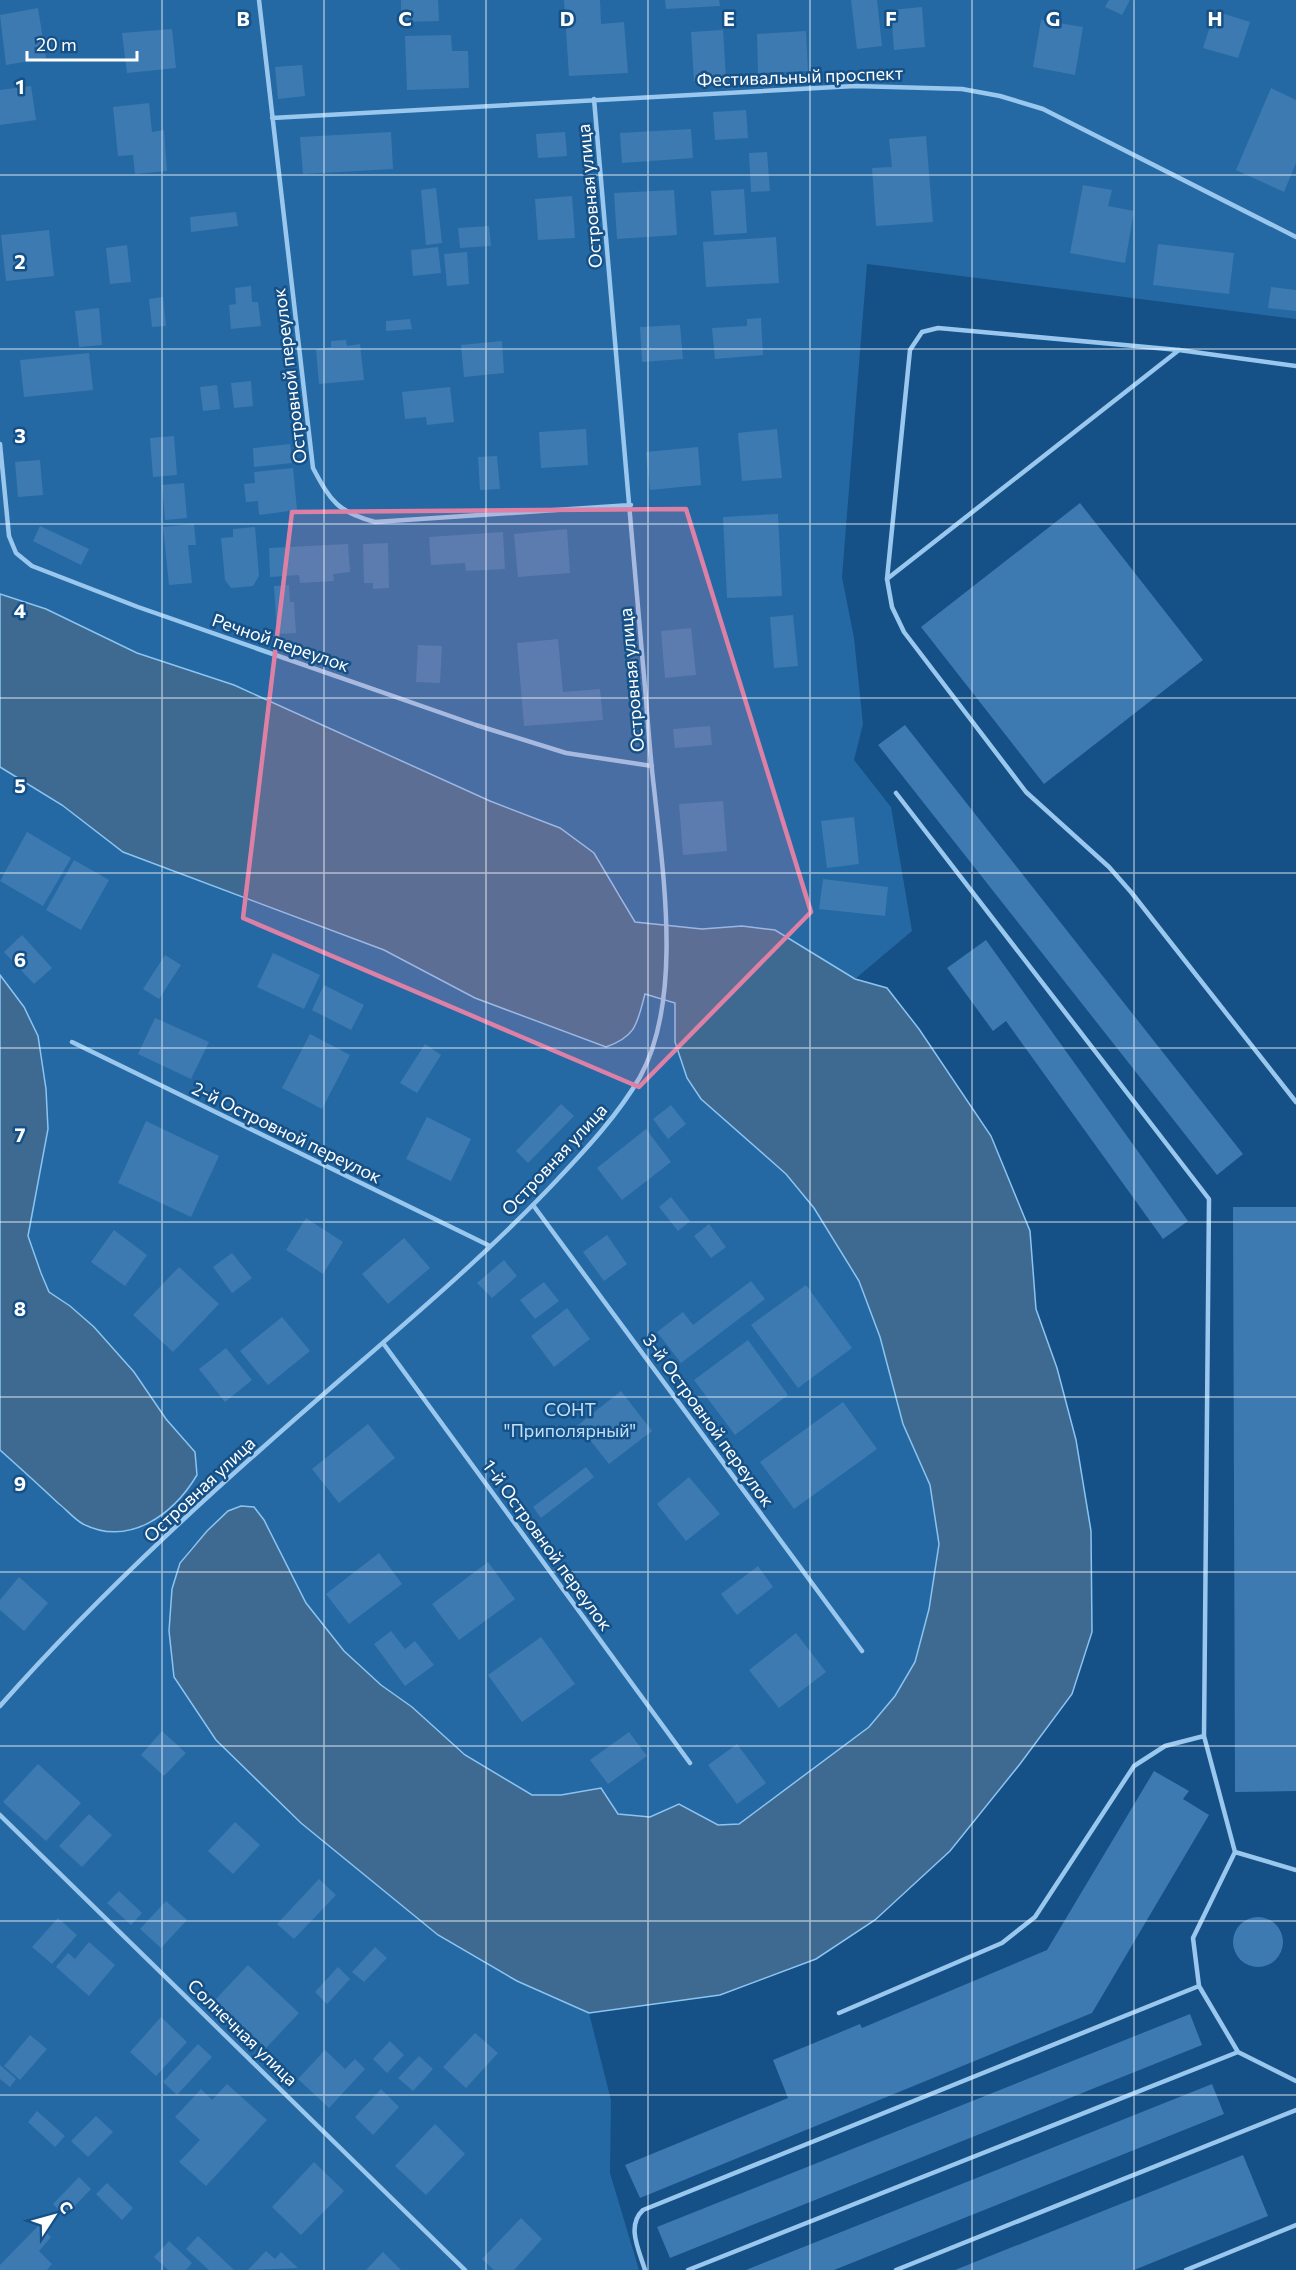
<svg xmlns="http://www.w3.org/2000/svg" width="1296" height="2270" font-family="Commissioner,sans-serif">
<rect width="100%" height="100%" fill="#155086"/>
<path fill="#2469a4" d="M0,0H1296V319L867,264L842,577L854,638L863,724L854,760L891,807L912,931L855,979L775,930L742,926L702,929L635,922L619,892L560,828L490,801L234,685L137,653L46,609L0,594Z
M0,767L62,805L123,852L384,950L475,998L606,1047C637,1036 637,1023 645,994L676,1003L675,1042L687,1078L701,1099L786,1173L814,1208L859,1281L880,1337L903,1424L930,1485L939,1543L929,1609L915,1662L895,1696L869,1727L739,1824L718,1825L679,1804L650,1817L618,1814L601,1789L561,1795H532L465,1755L412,1707L381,1685L344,1651L306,1603L264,1520L228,1511L190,1549L180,1563L172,1589L216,1740L301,1823L438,1935L517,1981L589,2013L611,2100L610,2173L639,2270H0V1450L81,1523L195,1452L166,1419L134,1372L94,1327L70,1306L49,1292L28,1236L48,1129L38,1036L24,1007L0,975Z"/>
<path fill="#3e6a92" stroke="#8cc4f1" stroke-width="1.5" d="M0,594L46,609L137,653L234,685L490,801L560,828L594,853L635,922L702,929L742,926L775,930L855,979L887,988L919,1029L991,1136L1030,1231L1036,1309L1057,1368L1076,1440L1091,1531L1092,1632L1072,1694L1020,1764L950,1851L875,1920L816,1959L720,1995L589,2013L517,1981L438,1935L301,1823L216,1740L174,1677L169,1631L172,1589L180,1563L207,1531L228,1511L241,1506L254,1507L264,1520L306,1603L344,1651L381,1685L412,1707L465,1755L532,1795H561L601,1788L618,1814L650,1817L679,1804L718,1825L739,1824L869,1727L895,1696L915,1662L929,1609L939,1544L930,1485L903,1424L880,1337L859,1281L814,1208L786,1174L701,1099L687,1078L675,1042V1003L645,994C637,1023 637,1036 606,1047L475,998L384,950L123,852L62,805L0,767Z
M0,975L24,1007L38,1036L46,1089L48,1129L28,1236L41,1273L49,1292L70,1306L94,1327L134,1372L166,1419L195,1452L197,1475C173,1515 129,1547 83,1524C74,1519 66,1509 58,1503C39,1485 19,1467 0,1450Z"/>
<path fill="#3d7ab1" d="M401,0H438L439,21L401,22Z
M564,0H600L601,24L624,22L628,73L569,76Z
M665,0H719L720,6L666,9Z
M851,0H877L882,46L857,49Z
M1109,0H1130L1122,15L1105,7Z
M922,7L925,47L894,50L891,10Z
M38,8L46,58L6,65L0,15Z
M1215,11L1250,22L1238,58L1203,48Z
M1041,20L1083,27L1075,75L1033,67Z
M172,29L176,68L127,73L122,33Z
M723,30L726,79L694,81L691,32Z
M806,31L808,71L758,73L757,34Z
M451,35L452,51H468L469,88L407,90L405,36Z
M302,65L305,96L278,99L275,67Z
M31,86L36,120L0,125V90Z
M1271,88L1296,100V163L1284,192L1236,170Z
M149,103L152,132L164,130L167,171L135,174L133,155L118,156L113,107Z
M746,110L748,138L715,140L713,112Z
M691,129L693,158L622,163L620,133Z
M391,132L393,169L303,174L300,137Z
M565,132L567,156L538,158L536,134Z
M926,136L933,222L876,226L872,168L892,167L889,139Z
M767,152L770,191L751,192L749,153Z
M1083,185L1112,190L1108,206L1134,211L1125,263L1070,253Z
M436,188L442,243L426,245L421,190Z
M744,189L747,233L714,235L711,191Z
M674,190L677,235L617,239L614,193Z
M572,196L575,238L538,240L535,199Z
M236,212L238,226L191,232L190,217Z
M489,226L491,246L460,248L458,228Z
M49,230L54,276L6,281L1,235Z
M776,237L779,283L706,287L703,242Z
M1158,244L1234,253L1229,294L1153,285Z
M127,245L131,282L110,284L106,248Z
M438,247L441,273L413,276L411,250Z
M467,252L469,284L447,286L444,254Z
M251,286L252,302H258L261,326L231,329L229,305L236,304L235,288Z
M1271,287L1296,290V311L1268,308Z
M163,297L166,326L152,327L149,299Z
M99,308L102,345L79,347L75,311Z
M761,318L763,355L715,359L712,328L747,326V319Z
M410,319L412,329L386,331V321Z
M680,325L683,359L642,362L640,327Z
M346,340L347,346L360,344L364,380L319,384L316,349L331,347V341Z
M502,341L504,373L464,377L461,345Z
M89,353L93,390L24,397L20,360Z
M251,381L253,406L234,408L231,383Z
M217,385L220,409L203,411L200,387Z
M450,387L454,422L427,425L426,417L405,419L402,392Z
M586,429L588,465L541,468L539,432Z
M777,429L782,478L742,481L738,433Z
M174,436L177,475L153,477L150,438Z
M290,444L292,463L254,467L253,448Z
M698,447L701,485L650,490L646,452Z
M497,456L500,489L480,490L478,457Z
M40,460L43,495L18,497L15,462Z
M293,468L297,510L259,515L258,501L246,502L244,484L255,483L254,472Z
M184,483L187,518L165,520L162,485Z
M1080,503L1203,660L1044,784L921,627Z
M778,514L782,596L727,598L723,517Z
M194,524L196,545H188L192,583L169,585L163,527Z
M40,526L89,549L81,565L33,541Z
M255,527L259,576L253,586L231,588L225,580L221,538L233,537V529Z
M567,529L570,573L518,577L514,534Z
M503,532L505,569L466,571L465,563L431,565L429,537Z
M388,543L389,588L373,589V583H364L363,544Z
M348,544L350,572L333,574L334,581L300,583L299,575L270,577L269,548Z
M289,585L290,602H294L296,633L277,634L274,586Z
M793,615L798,666L774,668L770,617Z
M691,628L696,675L665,678L661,631Z
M558,639L563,692L600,689L603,720L524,726L517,643Z
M418,645L442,646L440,683L416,682Z
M905,725L1243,1154L1217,1175L878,745Z
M710,726L712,745L675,748L673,729Z
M723,801L727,851L683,855L679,804Z
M854,817L859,864L827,868L821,821Z
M27,832L71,858L43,906L0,881Z
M74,860L109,880L81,930L46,910Z
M823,879L888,887L885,916L819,909Z
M22,935L52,968L34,984L4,952Z
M986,940L1188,1221L1163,1239L1006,1021L993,1031L947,968Z
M273,953L320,975L304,1009L257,987Z
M165,955L181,965L159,999L143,989Z
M324,985L364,1005L351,1030L312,1010Z
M155,1018L209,1042L191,1079L138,1054Z
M310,1034L350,1055L322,1109L282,1088Z
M425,1044L441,1055L417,1093L400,1083Z
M561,1104L574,1116L528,1163L516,1151Z
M671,1105L686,1124L668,1139L653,1119Z
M427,1117L471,1139L451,1181L406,1159Z
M146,1121L219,1156L191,1217L118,1183Z
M646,1129L671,1162L622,1200L597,1168Z
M671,1197L690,1221L678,1231L659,1207Z
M1233,1207H1296V1791L1235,1792Z
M306,1218L343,1242L323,1274L286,1250Z
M709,1224L726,1247L711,1258L694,1236Z
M114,1230L147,1255L125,1286L91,1262Z
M607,1235L627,1264L604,1281L583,1252Z
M404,1238L430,1268L388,1304L362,1274Z
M232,1253L252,1278L232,1293L213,1267Z
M504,1260L517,1276L492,1298L477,1283Z
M179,1267L219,1304L173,1352L133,1315Z
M751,1281L765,1299L681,1363L657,1332L683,1312L693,1325Z
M544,1282L559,1301L535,1319L520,1300Z
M806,1285L852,1348L798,1388L751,1325Z
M567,1308L590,1339L554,1367L531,1336Z
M282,1317L310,1351L268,1385L240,1351Z
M748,1340L788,1395L735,1435L694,1380Z
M226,1348L252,1380L225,1402L199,1369Z
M621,1391L652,1431L609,1464L578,1425Z
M843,1402L877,1449L794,1509L760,1462Z
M368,1424L395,1458L339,1503L312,1469Z
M586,1467L594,1477L541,1518L533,1507Z
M689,1477L720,1514L686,1541L657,1504Z
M379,1553L402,1584L349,1624L326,1594Z
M488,1562L515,1599L459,1640L432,1604Z
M758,1566L773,1587L737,1615L721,1594Z
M19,1577L48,1603L24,1631L0,1610V1600Z
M391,1631L405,1649L415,1641L434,1665L405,1686L374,1644Z
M796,1633L826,1672L779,1708L749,1670Z
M541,1637L575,1684L522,1722L488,1675Z
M162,1731L186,1753L164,1776L141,1755Z
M629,1732L647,1756L608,1784L590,1760Z
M737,1744L766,1783L737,1804L708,1765Z
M38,1764L81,1803L46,1841L3,1802Z
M1154,1771L1189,1791L1183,1799L1209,1815L1092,2013L640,2198L625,2165L788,2098L773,2060L860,2024L862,2028L1047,1950Z
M89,1814L112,1835L82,1867L59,1846Z
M235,1822L260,1845L233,1874L208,1851Z
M319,1879L336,1895L294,1939L277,1924Z
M119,1891L142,1913L131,1925L107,1903Z
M166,1901L187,1920L161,1948L140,1929Z
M1233 1942a25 25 0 1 1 50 0a25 25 0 1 1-50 0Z
M58,1918L77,1935L52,1964L32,1947Z
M89,1942L115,1965L89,1996L56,1967L68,1953L75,1959Z
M375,1947L387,1958L364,1982L352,1972Z
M248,1965L299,2013L266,2048L215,2000Z
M338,1967L350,1979L327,2004L315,1992Z
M1190,2014L1202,2045L670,2258L657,2227Z
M161,2017L187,2042L156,2076L130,2052Z
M475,2033L498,2053L466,2088L443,2067Z
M30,2035L47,2049L20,2080L4,2066Z
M390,2041L404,2055L387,2073L373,2059Z
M198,2044L212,2057L177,2095L163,2082Z
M325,2050L345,2069L355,2059L365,2069L329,2108L298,2079Z
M419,2056L433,2069L413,2091L398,2078Z
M0,2065L16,2079L10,2087L0,2079Z
M227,2084L267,2120L206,2186L179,2162L200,2140L175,2117L201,2089L212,2100Z
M1212,2084L1224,2114L834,2270H746Z
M381,2089L399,2107L373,2135L355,2117Z
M37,2111L65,2136L55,2147L28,2122Z
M96,2116L113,2132L88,2157L71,2141Z
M435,2124L465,2154L426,2195L395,2166Z
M1243,2155L1268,2216L1134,2270H955Z
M314,2162L344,2191L301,2235L272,2207Z
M79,2177L91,2189L65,2216L53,2204Z
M107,2183L133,2208L122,2220L96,2194Z
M521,2218L542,2239L514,2270H494L482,2259Z
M39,2225L51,2237L39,2251L52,2264L47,2270H0V2265Z
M198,2236L234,2270H209L186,2249Z
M169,2241L192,2263L186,2270H168L154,2257Z
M266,2251L275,2259L281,2252L298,2268L248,2270Z
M383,2252L401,2270H366Z"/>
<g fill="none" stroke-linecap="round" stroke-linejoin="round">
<path stroke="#9ac7ee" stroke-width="4.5" d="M259,0L313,468C331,502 338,512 375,522L631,505
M272,118L855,86L962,89L1000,96L1043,109L1296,237
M1296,366L1179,350L938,328L922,332L910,350L887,579L892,607L904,632L1026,792L1109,867L1131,892L1296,1102
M0,444L9,536L16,553L32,566L138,607L476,725L566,753L652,766
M887,579L1179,350
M896,793L1209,1199L1204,1736L1235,1852L1193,1938L1199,1986L1238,2052L1296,2081
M72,1042L490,1246
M533,1205L862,1651
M383,1343L690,1763
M0,1706C104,1588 222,1482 341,1379C415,1315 490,1251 557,1180C587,1148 618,1115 640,1077C683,999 663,873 654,788C649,747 647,706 643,665C628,477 611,288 594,99
M0,1815L465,2270
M1235,1852L1296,1870
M839,2013L1002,1943L1035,1917L1134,1766L1165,1746L1204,1736
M645,2270C639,2250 626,2226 643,2210L1199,1986
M688,2270L1238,2052
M896,2270L1296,2110
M1186,2270L1296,2225"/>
</g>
<path fill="#dd80a5" fill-opacity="0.2" stroke="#dd80a5" stroke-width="4.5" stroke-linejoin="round" d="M686,509L811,912L639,1087L243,918L292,512Z"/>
<path fill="none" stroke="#fff" stroke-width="1.5" stroke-opacity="0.55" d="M162,0V2270M324,0V2270M486,0V2270M648,0V2270M810,0V2270M972,0V2270M1134,0V2270M0,175H1296M0,349H1296M0,524H1296M0,698H1296M0,873H1296M0,1048H1296M0,1222H1296M0,1397H1296M0,1572H1296M0,1746H1296M0,1921H1296M0,2095H1296"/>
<g text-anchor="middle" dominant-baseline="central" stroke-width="5" stroke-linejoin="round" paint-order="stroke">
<g font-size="18" fill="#fff" stroke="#155086">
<text transform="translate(800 76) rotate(-2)">Фестивальный проспект</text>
<text transform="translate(589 196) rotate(-95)">Островная улица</text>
<text transform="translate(289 376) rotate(-97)">Островной переулок</text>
<text transform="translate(281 642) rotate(19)">Речной переулок</text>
<text transform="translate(631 680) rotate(-95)">Островная улица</text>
<text transform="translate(287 1132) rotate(26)">2-й Островной переулок</text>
<text transform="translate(554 1159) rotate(-47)">Островная улица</text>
<text transform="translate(709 1420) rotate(54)">3-й Островной переулок</text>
<text transform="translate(199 1489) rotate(-43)">Островная улица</text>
<text transform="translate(548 1545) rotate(54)">1-й Островной переулок</text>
<text transform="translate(243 2032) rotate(44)">Солнечная улица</text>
</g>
<g font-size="18" fill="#c0e0fa" stroke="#155086">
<text x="570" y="1409">СОНТ<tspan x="570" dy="21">"Приполярный"</tspan></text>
</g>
</g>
<g font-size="20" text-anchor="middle" font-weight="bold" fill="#fff" stroke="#155086" stroke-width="5" stroke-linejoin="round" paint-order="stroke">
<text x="243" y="26">B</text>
<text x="405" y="26">C</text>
<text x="567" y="26">D</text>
<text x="729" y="26">E</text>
<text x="891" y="26">F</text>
<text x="1053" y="26">G</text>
<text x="1215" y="26">H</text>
<text x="20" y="94">1</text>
<text x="20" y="269">2</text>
<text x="20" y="443">3</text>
<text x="20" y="618">4</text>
<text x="20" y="793">5</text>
<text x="20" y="967">6</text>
<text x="20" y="1142">7</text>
<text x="20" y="1316">8</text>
<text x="20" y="1491">9</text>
</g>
<g transform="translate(54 2216) rotate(54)" stroke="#155086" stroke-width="4.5" paint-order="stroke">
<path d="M0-4.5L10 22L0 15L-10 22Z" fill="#ffffff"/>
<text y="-9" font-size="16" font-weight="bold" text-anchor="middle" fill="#ffffff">С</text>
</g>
<path d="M27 51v9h110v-9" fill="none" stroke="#ffffff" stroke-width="3"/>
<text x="36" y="51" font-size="18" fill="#ffffff" stroke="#155086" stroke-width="4.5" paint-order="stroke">20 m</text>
</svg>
